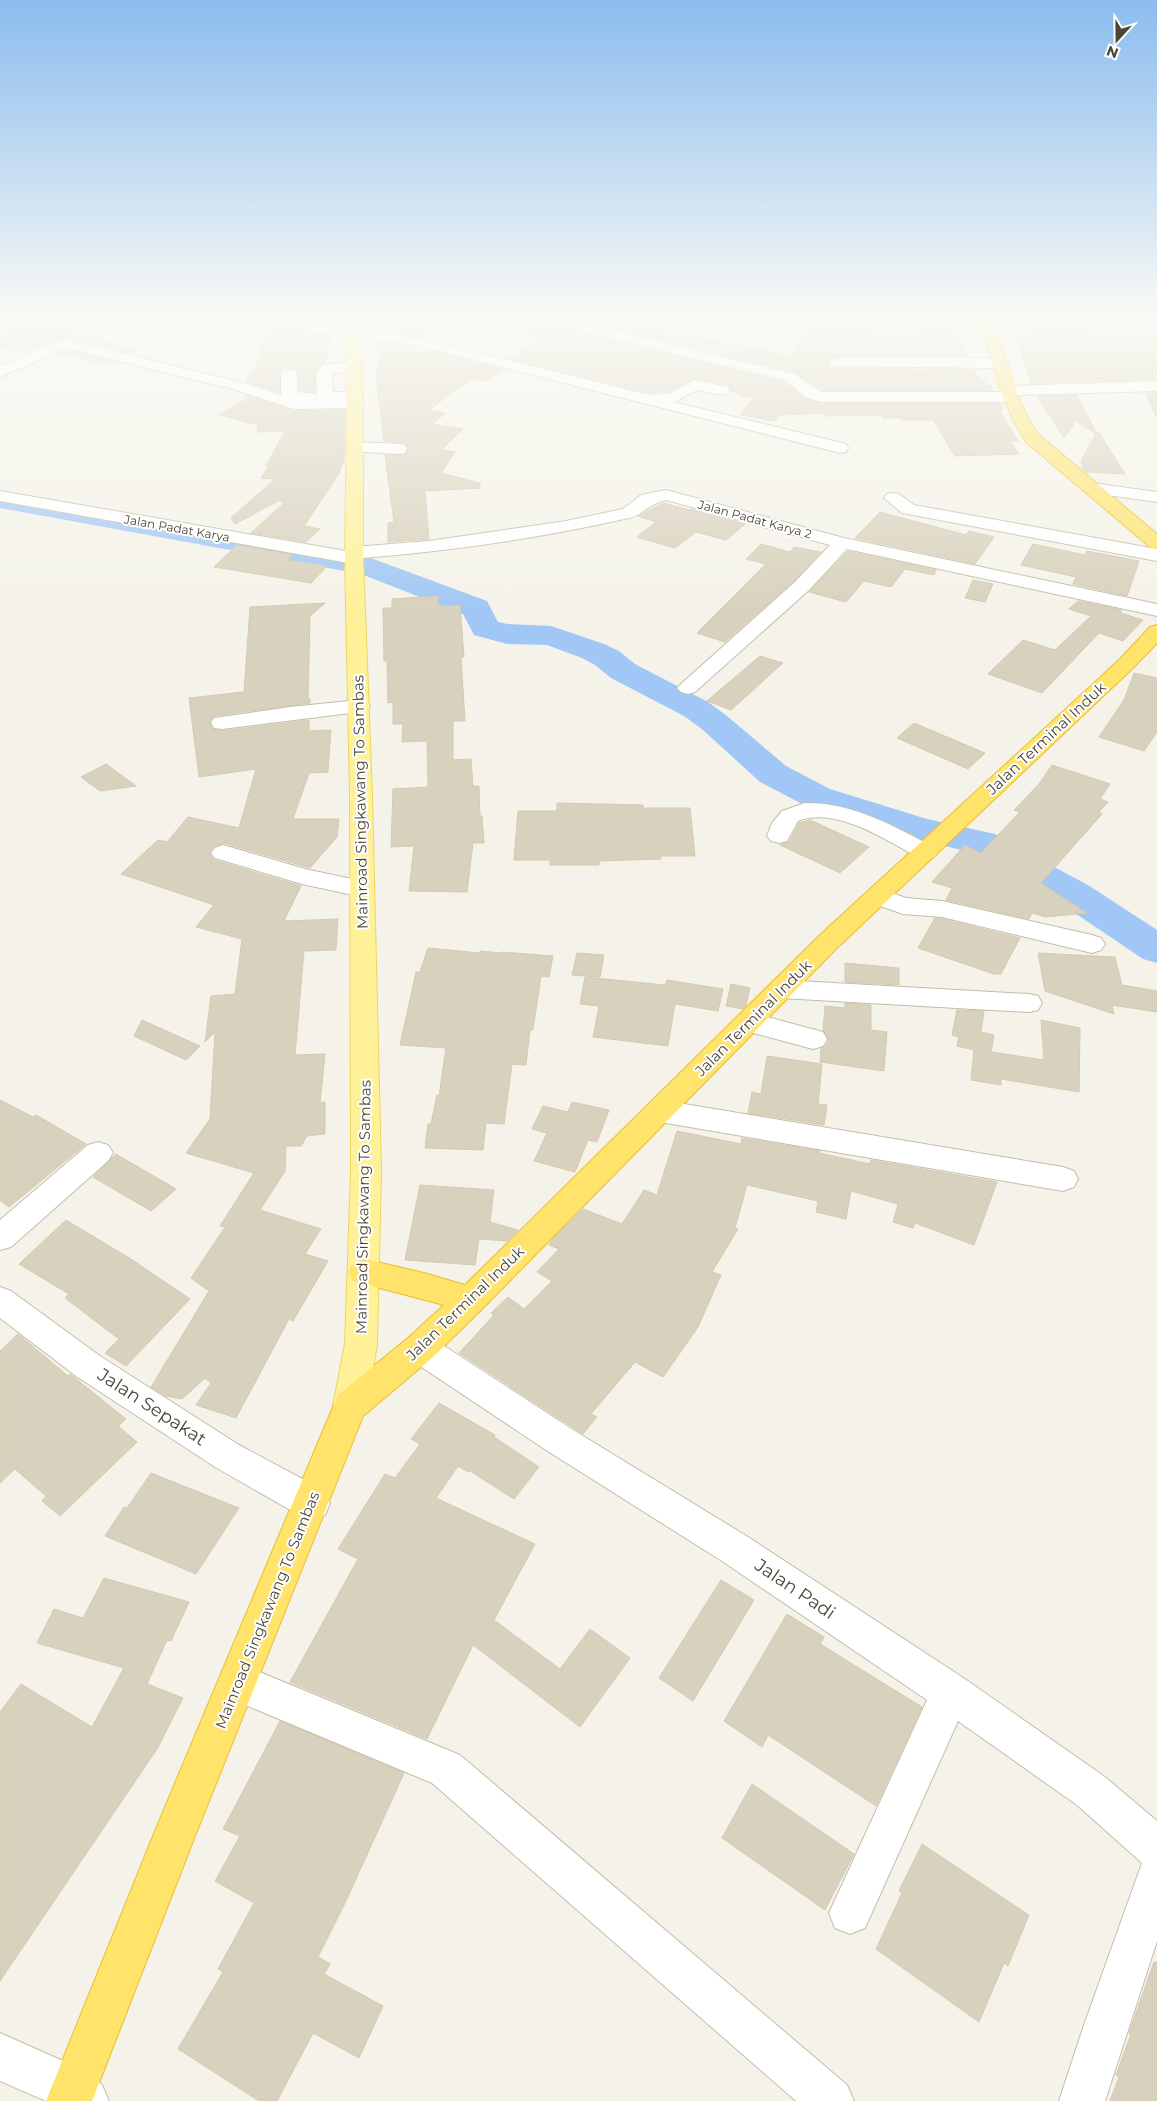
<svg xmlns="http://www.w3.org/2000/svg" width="1157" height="2101" font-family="Montserrat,sans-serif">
<rect width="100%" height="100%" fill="#f5f3e9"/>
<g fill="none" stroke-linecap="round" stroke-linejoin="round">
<path fill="#a1c7f6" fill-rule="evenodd" d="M0,492L368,557L487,601L498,622L508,624L551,626L604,644L619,651L635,664L708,702L727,716L786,766L830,789L927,819L995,834L1024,851L1088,885L1157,930V963L1143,959L1060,903L996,869L973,853L901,835L804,805L760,782L703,730L684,716L611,678L595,665L582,658L547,645L507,644L474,635L463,614L361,574L0,508Z"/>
</g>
<path fill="#d8d1bd" stroke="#d3cab0" d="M294,317H337L336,322L310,325L306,329L310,335H332L324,363L314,373L315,392L299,390V373L294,368H284L280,372L279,392L247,382V376H252L269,327H273L275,321L292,322Z
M500,317H533L537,322L783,382L805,398L820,404H1000L1003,410H999L1018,441H1010L1019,454L955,456L933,420H902L901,418H882L881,415L825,416L824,413L780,415L775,421L740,415L754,398L738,395L739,393L731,391L728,385L694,378L669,391L649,393L509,359L545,337L499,327Z
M570,317H598L791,356L808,329L871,331L873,338H920L917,331H953L966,356H837L831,359L827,363L832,368L973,370L979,380H984L986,386H991L993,390H822L794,372Z
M1024,317H1083L1092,338H1157V379L1031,383L1017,337H1032Z
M31,320L68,328L64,331L99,337L97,339L137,350L130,353L67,338L52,341L37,347L34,346L24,352L0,347V336Z
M399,326L431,331L423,338L393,332Z
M380,342L412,348L406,352H434L504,370L484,381L472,378L429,410L445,413L433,424L463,429L441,450L455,452L441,473L480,483V488L425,491L429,539L388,542V523L394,522L385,455H405L409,448L405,443L384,441L376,377L384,349L373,348Z
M67,350L112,361L104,365L60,353Z
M1146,393H1157V417H1156Z
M246,395L293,411L345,410L344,460L338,475L304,526L320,529L306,542L251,533L283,504L280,500L235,524L231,518L275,479L261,478L269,466H266L285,431L257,432L258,425L219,415L246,399Z
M1077,395L1097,434L1098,431L1125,474L1086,472L1083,469L1081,461L1096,434L1076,421L1064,438L1037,396Z
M663,503L690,510L691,509L745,524L726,540L696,532L675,548L637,537L656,522L638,516Z
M880,512L966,535L969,531L994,537L975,564L855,538Z
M761,544L790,552L794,547L821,552L794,581L725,642L697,633L766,564L746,559Z
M1033,544L1085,555L1087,551L1139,561L1127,596L1073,584L1076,577L1021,565Z
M237,545L292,555L287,560L327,566L311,583L214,567Z
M848,551L936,570L934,575L905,569L891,587L864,581L846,602L809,592Z
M973,580L993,584L985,602L965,598Z
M438,596V606L460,605L464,657H461L465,721H453V760L471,759L473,786H479L480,816H482L484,843H473L467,892L409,891L414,846L391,847L393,789L428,787L427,741L402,742L403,724H393V702L388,703L387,661H384L383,608H392V599Z
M1078,601L1121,610V613L1143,620L1123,641L1099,633L1042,693L988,674L1023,640L1055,650L1091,616L1069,609Z
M325,603L310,616L308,699H310V703L214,716L209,722L212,729L222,731L309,720V731L331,730L328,772L309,773L293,819H339L337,837L310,868L224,843L214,846L209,853L214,860L301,886L284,921L338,919L336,950L304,951L295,1055L325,1054L320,1103L325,1102V1134L307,1136L301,1146H286L285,1171L260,1210L321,1229L305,1254L328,1261L293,1321L289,1319L236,1418L196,1405L211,1383L205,1378L182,1399L166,1396L151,1387L209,1291L191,1278L225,1227L220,1226L254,1173L186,1153L210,1119L215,1032L205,1042L211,996L235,994L242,939L196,927L214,905L121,874L158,840L167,842L188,817L239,828L256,769L199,777L189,698L244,692L250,607Z
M760,656L783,663L731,710L707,701Z
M1134,673L1157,678V732L1144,751L1099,737L1124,700Z
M914,723L985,753L968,769L897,738Z
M106,764L136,786L100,791L81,777Z
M1052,765L1110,784L1100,799L1108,802L1099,812L1102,814L1041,883L1087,913L1045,917L1032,913L1029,919L946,900L952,888L932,882L965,845L981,853L1020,812L1014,810L1039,784Z
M557,803L643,805V808H690L695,856H660L661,859L599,861V865H550V860H514L518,811H557Z
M810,820L869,847L840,873L780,845L789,842L799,823Z
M935,918L942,919L1020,938L1001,974H994L918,948Z
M428,948L480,953V951L502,953V952L553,956L549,977L541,976L533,1030H530L526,1065L512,1064L504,1124L486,1123L483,1150L425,1148L428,1124H431L437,1095L439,1096L446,1048L400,1045L416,972H420Z
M577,953L604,955L600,977L572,975Z
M1038,953L1115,957L1122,985L1157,991V1012L1112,1005L1114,1014L1045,991Z
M845,963L899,968V985L845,982Z
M585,977L665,985L667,980L723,989L718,1011L675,1004L668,1046L593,1037L599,1006L580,1004Z
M731,984L750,988L746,1005L743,1009L726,1006Z
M845,1003L871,1005V1030L887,1032L884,1071L820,1062L821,1048L825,1047L829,1040L823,1030L825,1006L845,1008Z
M957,1010L984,1011L981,1032L994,1035L991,1052L1044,1060L1041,1020L1080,1028L1079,1092L1001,1079V1085L971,1080L974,1050L957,1046L959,1037L952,1035Z
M142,1020L200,1046L186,1060L134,1036Z
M767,1056L822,1064L818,1104L827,1105L824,1125L748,1113L752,1092L761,1094Z
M0,1100L33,1117L36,1115L86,1144L9,1207L0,1200Z
M572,1102L609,1110L597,1142L588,1140L575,1172L534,1161L547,1133L532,1129L543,1106L568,1112Z
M677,1131L741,1144L742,1138L820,1151L819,1153L870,1164L871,1160L997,1182L974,1245L915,1223L913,1228L893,1222L898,1204L851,1191L846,1219L816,1212L818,1201L747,1185L735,1228L738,1229L712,1272L721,1275L698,1327L663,1377L635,1362L591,1414L597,1417L583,1434L459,1353L494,1315L491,1313L508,1297L524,1309L552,1281L537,1272L559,1249L549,1245L552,1240L583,1209L622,1224L644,1190L657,1195Z
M116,1154L176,1189L151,1211L93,1177Z
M420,1185L494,1190L490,1222L518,1230L507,1241L479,1239L475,1265L405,1260Z
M66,1220L131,1259L190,1299L126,1366L105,1353L119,1339L65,1298L69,1294L19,1264Z
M18,1334L68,1376L70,1374L126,1419L118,1426L137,1442L60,1516L42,1501L46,1496L15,1469L0,1483V1351Z
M439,1403L495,1435L494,1437L539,1467L514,1499L470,1471L468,1472L458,1466L436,1498L535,1544L494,1620L560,1669L590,1629L630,1658L580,1727L473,1645L427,1739L290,1682L358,1559L338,1549L385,1474L395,1478L420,1444L411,1439Z
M151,1473L239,1508L196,1574L105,1536L124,1507L127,1508Z
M104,1578L189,1602L171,1641L167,1640L147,1684L183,1698L157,1749L0,1981V1712L21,1684L92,1727L124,1668L37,1643L54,1609L83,1618Z
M721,1580L754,1600L693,1701L659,1678Z
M787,1614L824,1637L820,1644L922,1707L876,1806L768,1735L762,1747L724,1721Z
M280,1721L404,1773L346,1901L318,1957L330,1964L324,1974L383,2006L359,2058L313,2033L277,2101H259L178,2049L223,1972L218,1969L254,1903L215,1881L240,1836L223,1829Z
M752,1784L854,1854L825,1910L722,1838Z
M922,1844L1029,1915L1008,1966L1004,1963L979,2022L876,1949L902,1893L899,1891Z
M1154,1962H1157V2101H1110L1119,2077L1116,2075L1131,2034L1129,2033Z"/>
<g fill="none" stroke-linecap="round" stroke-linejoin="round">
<g stroke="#c2bdaa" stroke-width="2">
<path id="minor" d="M535,317H561L794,374L821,392H1002L1003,388L1009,386L1157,381V391L1018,395L1017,400L1011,402H820L806,397L784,380L537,320Z
M814,321L988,322L993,323L995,326L993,329L988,330L809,328L807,325L809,322Z
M353,323L358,324L360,327L430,341L649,395L670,393L694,380L728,387L730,390L728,393L722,395L697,390L674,402L846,444L848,448L846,452L840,453L430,349L354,335L347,332L315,334L310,333L308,330L310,327L315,326Z
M67,340L244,383L281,395V373L284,370H294L297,373V392L317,394L316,373L324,365L354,361L359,363L362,366L359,369L332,374L333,392H355L357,395L355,398L360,400L362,403L360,406L354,408L293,409L233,389L67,348L0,377V366L52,343Z
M837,358H1000L1005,360L1008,363L1005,366L1000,368L832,366L829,363L832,360Z
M355,442L399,444L405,445L407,449L405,453L399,454L349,451L347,447L349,443Z
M1092,483L1157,492V502L1086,492L1083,488L1086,484Z
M666,490L844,538L1157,604V616L847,549L809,590L695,692L688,694L681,692L677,688L681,684L795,582L830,545L666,500C648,504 643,515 629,518C541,538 452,551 363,558L361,562L354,564L0,501V491L346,551L354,547L429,541L566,521L623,509L641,495Z
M893,493L899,494L914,505L1157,549V561L902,513L884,498L887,494Z
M359,700L367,701L370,706L367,711L222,729L214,728L211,723L214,718L222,717L290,707Z
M805,803C852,802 893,826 934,847L938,852L934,857L926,859L918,857C885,840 836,806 798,821L787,841L779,843L771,841L767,836L768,833L772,823L782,811Z
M223,845L305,869L371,883L374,889L371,895L362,897L302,884L215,858L211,853L215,848Z
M878,888L906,898L942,901L1092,935L1101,938L1105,944L1101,950L1092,953L942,917L903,914L869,902L866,896L869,890Z
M781,980L1029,994L1038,996L1042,1003L1038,1010L1029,1012L781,998L772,995L768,989L772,983Z
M749,1012L823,1032L827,1039L823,1046L813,1049L739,1029L736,1022L739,1015Z
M660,1100L1063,1167L1074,1171L1078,1179L1074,1187L1063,1191L660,1122L650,1119L646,1111L650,1103Z
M98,1142L108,1145L113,1153L108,1161L11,1247L0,1250V1220L88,1145Z
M0,1287L11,1291L100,1356L239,1445L325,1491L330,1503L325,1515L312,1520L299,1515L215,1467L76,1376L0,1318Z
M420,1334L432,1338L570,1428L748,1537L965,1679L1105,1777L1157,1821V1941L1105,2101H1059L1084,2025L1142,1863L1077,1805L958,1721L865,1928L850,1934L835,1928L829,1913L927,1700L722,1561L546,1450L408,1358L404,1348L408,1338Z
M238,1663L460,1755L847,2085L854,2101H796L432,1783L224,1696L219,1682L224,1668Z
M0,2033L72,2065L93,2077L102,2085L109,2101H46L0,2081Z"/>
</g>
<g stroke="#ecd660" stroke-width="2">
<path id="major" d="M346,317H360L363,409V558L372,795L381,1172L377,1344L367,1406L362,1417L350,1421L338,1417L333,1406L345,1344L351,1172L350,795L345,558L347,409Z"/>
</g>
<g stroke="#e8bf2f" stroke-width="2">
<path id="highway" d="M979,317H993C1006,356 1014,401 1038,434L1157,534V549L1150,547L1026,442C1001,405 992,360 979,317Z
M1157,625V643L1133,668L837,948L482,1309L432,1358L363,1416L197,1831L92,2101H46L155,1831L338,1395L408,1338L444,1305L353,1281L348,1272L353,1263L364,1259L424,1273L465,1285L819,936L1119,660L1150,627Z"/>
</g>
<use href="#minor" fill="#fff" fill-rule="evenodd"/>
<use href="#major" fill="#fff198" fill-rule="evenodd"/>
<use href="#highway" fill="#ffe36a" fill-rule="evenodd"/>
</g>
<linearGradient id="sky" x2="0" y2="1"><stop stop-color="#8bbcee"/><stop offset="0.52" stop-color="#fafaf5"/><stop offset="1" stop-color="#fafaf5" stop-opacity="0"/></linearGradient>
<rect width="1157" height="611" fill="url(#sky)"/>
<g text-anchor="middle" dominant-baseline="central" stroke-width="4" stroke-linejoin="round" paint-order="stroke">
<g font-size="12" fill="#4a4536" stroke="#fff">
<text transform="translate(755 519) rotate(15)">Jalan Padat Karya 2</text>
<text transform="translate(177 528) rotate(10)">Jalan Padat Karya</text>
</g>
<g font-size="15" fill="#4a4536" stroke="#fff">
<text transform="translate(1046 738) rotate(-43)">Jalan Terminal Induk</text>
<text transform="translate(360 802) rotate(-91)">Mainroad Singkawang To Sambas</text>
<text transform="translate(753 1018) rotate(-45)">Jalan Terminal Induk</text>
<text transform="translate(363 1207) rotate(-89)">Mainroad Singkawang To Sambas</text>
<text transform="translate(465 1303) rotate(-44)">Jalan Terminal Induk</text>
<text transform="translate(267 1610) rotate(-68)">Mainroad Singkawang To Sambas</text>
</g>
<g font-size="18" fill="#4a4536" stroke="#fff">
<text transform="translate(152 1407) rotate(33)">Jalan Sepakat</text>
<text transform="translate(795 1589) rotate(34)">Jalan Padi</text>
</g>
</g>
<g transform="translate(1117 40) rotate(201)" stroke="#ffffff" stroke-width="4" paint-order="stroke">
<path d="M0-4L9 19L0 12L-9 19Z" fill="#4a4536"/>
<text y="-8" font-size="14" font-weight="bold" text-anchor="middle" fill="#4a4536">N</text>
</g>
</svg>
